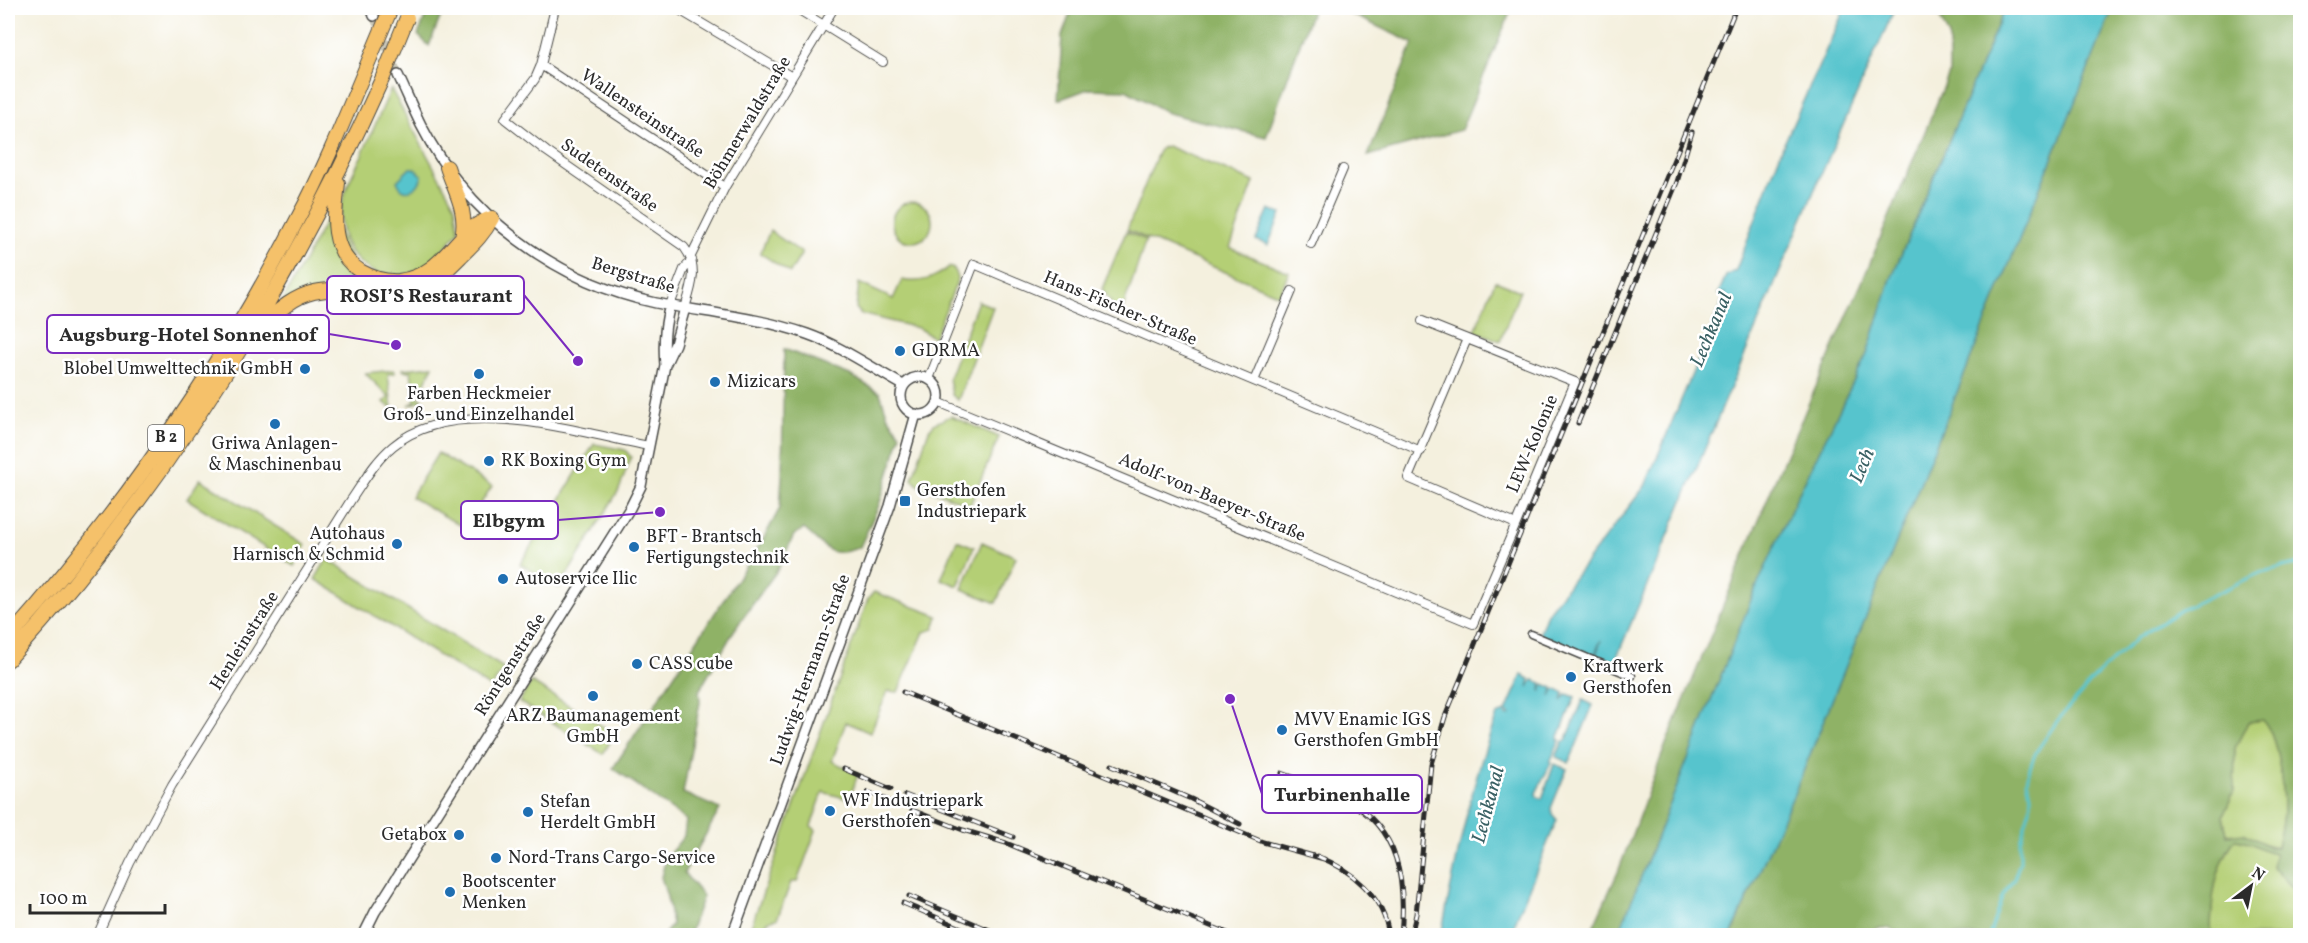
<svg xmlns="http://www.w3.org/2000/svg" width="2308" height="943" font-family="Vollkorn,serif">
<rect width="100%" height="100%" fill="#fff"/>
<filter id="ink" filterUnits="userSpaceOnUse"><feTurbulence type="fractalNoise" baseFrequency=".0167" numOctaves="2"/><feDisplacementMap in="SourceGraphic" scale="12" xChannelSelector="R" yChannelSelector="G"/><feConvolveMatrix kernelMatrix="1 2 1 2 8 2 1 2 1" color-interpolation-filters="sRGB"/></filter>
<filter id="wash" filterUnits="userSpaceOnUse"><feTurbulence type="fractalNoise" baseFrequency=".008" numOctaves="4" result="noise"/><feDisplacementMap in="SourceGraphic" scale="24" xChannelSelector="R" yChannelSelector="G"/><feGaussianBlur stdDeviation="1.35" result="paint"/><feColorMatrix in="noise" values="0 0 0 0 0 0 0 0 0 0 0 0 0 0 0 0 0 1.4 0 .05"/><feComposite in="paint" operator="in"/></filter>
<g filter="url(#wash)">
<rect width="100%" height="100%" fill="#f4f0de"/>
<path fill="#b4cf74" stroke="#707d50" stroke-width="1.5" d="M391,89L455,206L459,231C450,241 435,262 424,268C381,292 338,259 341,213C342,193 353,174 361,157C371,134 381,112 391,89Z
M1167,146L1254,182L1230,248L1289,272L1279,295L1127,230L1157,155L1161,148Z
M892 222a20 20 0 1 1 40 0a20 20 0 1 1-40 0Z
M330,213L357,273L427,280L282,302Z
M770,231L802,253L790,273L760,253Z
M1126,232L1146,240L1120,317L1102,289Z
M949,267L954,269L957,278L956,284L934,338L918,328L861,314L856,308L859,283L893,299L902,280C921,284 935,278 949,267Z
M1495,281L1520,291L1500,341L1475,331Z
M978,301L993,307L958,400L952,395L949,378Z
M433,366L418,397L424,400L409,405L415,402L411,371H404L403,369Z
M394,370L395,373L388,374L392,408H400L397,412H395L384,402L389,397L365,373Z
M951,416L999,437L970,505L918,485L912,479L929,430L935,423Z
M594,444L625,450L631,457L619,490L559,588L520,564Z
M438,453L492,486L465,528L411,497Z
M200,479L306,545L294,566L187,499Z
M957,540L974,547L958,586L941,579Z
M982,542L1016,557L996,603L962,589Z
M327,559L504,668L491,688L315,579Z
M874,592L938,616L934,629L924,632L898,692L888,691L870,733L846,722L832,761L858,774L850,797L848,799L823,792L811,826L816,830L797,882H791L777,919C766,919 764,927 760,935H748L868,599Z
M531,682L615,734L603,754L519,702Z
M2263,720C2279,739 2283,786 2283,810C2283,822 2279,836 2277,847L2227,835L2223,816L2234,791L2235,748L2248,722Z
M2235,839C2249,839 2261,851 2276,853L2272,866L2300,897L2299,936H2211C2211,900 2214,869 2235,839Z"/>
<path fill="#8fb266" stroke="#5d6e48" stroke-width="1.5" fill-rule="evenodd" d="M429,8H444L429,46L418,35Z
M1072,8H1313L1266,137L1168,113L1126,90L1088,89L1061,99H1058L1062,36Z
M1338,8H1512L1461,130L1368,156L1413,43Z
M1935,8H2005L1891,279L1867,354L1797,497L1753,595L1618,935L1589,936L1618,872L1666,744L1779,471L1862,282L1949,74V37Z
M2113,8H2300V736L2299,765L2300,780V897L2272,866L2275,853C2261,851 2249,839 2235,839C2214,869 2211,900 2211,935L1905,936L1888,928H1877L1870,935L1731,936L1794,794ZM2263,720C2279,739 2283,786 2283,810C2283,822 2279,835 2277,847H2270L2244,833L2227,835L2223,816L2234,791L2235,748L2248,722Z
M784,349L850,375L880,393L888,417L901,435L879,505L860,547C828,560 828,548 804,529L794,535L778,569L735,629L699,691L700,702L683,793L720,809L684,873L703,896L690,932L685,935H664L672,924L667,897L661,877L666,858L684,836L686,820L613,768L761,543L780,508L782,476Z"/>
<path fill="#57c4cd" stroke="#41787c" stroke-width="1.5" d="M1845,8H1895L1817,184L1613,666L1595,659L1601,640L1593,658L1583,653L1584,651L1581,653L1572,649L1573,646L1570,648L1561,644V641L1559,643L1550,640V637L1548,639L1539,635L1547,613L1645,486L1726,293L1718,294L1726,276L1736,270L1783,146Z
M2005,8H2113L1794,794L1731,935H1618L1753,595L1797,497L1867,354L1891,279Z
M410,168H414L422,176C418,191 403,197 397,181Z
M1269,209L1281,214L1268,245L1256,240Z
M1522,675L1530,679L1528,687L1533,680L1542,683L1540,692L1544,684L1553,688L1551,697L1555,689L1564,693L1562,701L1567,694L1575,697L1558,739L1560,740L1550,762L1551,763L1536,793L1537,797L1542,799L1554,764L1567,769L1551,808L1552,814L1557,820L1510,935H1441C1456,862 1470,786 1497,715L1505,712L1507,716L1510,715L1506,711Z
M1583,700L1593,705L1569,763L1556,757L1563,741H1566Z"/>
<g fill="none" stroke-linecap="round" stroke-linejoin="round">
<path stroke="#57c4cd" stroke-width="3" d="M1989,936L2002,897L2014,879L2020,862V841L2030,809L2031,795L2027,781L2030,767L2036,752L2058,720L2096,676L2138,637L2181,610L2262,572L2300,563"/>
</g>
</g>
<g filter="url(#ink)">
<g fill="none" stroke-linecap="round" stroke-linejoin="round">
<path stroke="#ccc9ba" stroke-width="9" stroke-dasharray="9 4.5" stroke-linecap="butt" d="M374,16L398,75"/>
<g stroke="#494946" stroke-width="9">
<path id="pedestrian" d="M1531,634L1595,661
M1598,662L1632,676"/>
</g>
<g stroke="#494946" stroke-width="10">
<path id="minor" d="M555,8L541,65L535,79L505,119L546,151L684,247C699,266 692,286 685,308
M676,8L792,77
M796,8L883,62
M541,65L725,187
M1311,244L1343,169
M691,256L725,187L834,8
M670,305L684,269L692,260
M1422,321L1575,382L1516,524L1408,478L1467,339
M929,379L974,264L1421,451
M1254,381L1292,291
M938,402L1473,624L1516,524
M97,936L130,863L172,785L351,500C364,481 375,461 393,446C457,393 576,432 649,446"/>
</g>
<g stroke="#494946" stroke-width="12">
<path id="tertiary" d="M371,8L374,16
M398,75C406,92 413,109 421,125C467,216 556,282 656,303C707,313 758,317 807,334C841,346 872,368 903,385
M665,365C663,343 664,326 670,305
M901 396a19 19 0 1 1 38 0a19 19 0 1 1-38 0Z
M363,936L375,912L630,508L641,486L665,365L675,344L685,308
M732,936L890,506L916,414"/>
</g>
<g stroke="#494946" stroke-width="16">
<path id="trunk" d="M447,167C455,192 468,211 462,238
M338,183C334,215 329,251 360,271C372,278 385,282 399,281C448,274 453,229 492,218
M257,330C274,315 291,297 314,292C347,284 385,300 416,290C433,284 447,270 460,257C472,245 484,234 492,218
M8,639C121,512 219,371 297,220C325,168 347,113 370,58
M8,660C165,488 288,289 383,77"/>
</g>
<use href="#pedestrian" stroke="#fff" stroke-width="6"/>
<use href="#minor" stroke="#fff" stroke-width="8"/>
<use href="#tertiary" stroke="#fff" stroke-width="9"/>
<use href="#trunk" stroke="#f5c16b" stroke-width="14"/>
<g stroke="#2b2b2b" stroke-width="5">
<path id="rail" d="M1578,423L1677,182L1692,132
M903,692L1263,842L1324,859
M1112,765L1191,799L1240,824
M844,769L891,789
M1282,773C1303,781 1326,789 1346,800C1400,829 1406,880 1401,936
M868,792L887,800
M905,795L1013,837
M912,810L963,830L1006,843L1235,936
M1317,856C1352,870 1384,896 1389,936
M909,896L1004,936
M903,903L980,936
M1411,936L1416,914L1431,764L1445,717L1736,8"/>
</g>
<use href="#rail" stroke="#fff" stroke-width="3" stroke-dasharray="9" stroke-linecap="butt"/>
<g stroke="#494946" stroke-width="16" stroke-linecap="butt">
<path id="trunk-bridge" d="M370,58L391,8
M383,77L407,18"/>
</g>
<use href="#trunk-bridge" stroke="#f5c16b" stroke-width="14"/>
</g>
</g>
<g fill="#1f6fb2" stroke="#fff" stroke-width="2">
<circle cx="900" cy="351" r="6"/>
<circle cx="305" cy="369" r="6"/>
<circle cx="479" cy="374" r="6"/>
<circle cx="715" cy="382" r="6"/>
<circle cx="275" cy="424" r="6"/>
<circle cx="489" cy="461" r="6"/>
<rect x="899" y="495" width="12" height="12" rx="3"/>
<circle cx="397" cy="544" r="6"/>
<circle cx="634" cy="547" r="6"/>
<circle cx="503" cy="579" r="6"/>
<circle cx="637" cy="664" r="6"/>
<circle cx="1571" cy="677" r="6"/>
<circle cx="593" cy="696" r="6"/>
<circle cx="1282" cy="730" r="6"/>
<circle cx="830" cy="811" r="6"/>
<circle cx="528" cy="812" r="6"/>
<circle cx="459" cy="835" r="6"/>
<circle cx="496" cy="858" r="6"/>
<circle cx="450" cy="892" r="6"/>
</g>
<g text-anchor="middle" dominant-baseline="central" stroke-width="5" stroke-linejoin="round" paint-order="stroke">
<rect fill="#fff" stroke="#6b6b6b" stroke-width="1.5" x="148" y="425" width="36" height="26" rx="4.5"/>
<g font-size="16" font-weight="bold" fill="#2b2b2b">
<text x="166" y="438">B 2</text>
</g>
<g font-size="18" fill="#2b2b2b" stroke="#fff">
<text transform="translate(642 114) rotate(34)">Wallensteinstraße</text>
<text transform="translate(748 123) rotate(-59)">Böhmerwaldstraße</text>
<text transform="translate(609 176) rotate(35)">Sudetenstraße</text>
<text transform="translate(633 276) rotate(17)">Bergstraße</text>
<text transform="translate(1120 309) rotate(23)">Hans-Fischer-Straße</text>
<text transform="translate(1533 444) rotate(-67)">LEW-Kolonie</text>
<text transform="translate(1212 498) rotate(23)">Adolf-von-Baeyer-Straße</text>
<text transform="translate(245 641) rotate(-58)">Henleinstraße</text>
<text transform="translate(511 665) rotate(-58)">Röntgenstraße</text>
<text transform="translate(811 670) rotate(-70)">Ludwig-Hermann-Straße</text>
</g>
<g font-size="18" fill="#2b2b2b" stroke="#fff" text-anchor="start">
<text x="912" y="351">GDRMA</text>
<text x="293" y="369" text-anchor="end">Blobel Umwelttechnik GmbH</text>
<text x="727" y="382">Mizicars</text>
<text x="479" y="394" text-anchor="middle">Farben Heckmeier<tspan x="479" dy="21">Groß- und Einzelhandel</tspan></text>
<text x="275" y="444" text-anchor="middle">Griwa Anlagen-<tspan x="275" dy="21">&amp; Maschinenbau</tspan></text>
<text x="501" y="461">RK Boxing Gym</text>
<text x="917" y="491">Gersthofen<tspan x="917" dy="21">Industriepark</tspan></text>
<text x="385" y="534" text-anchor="end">Autohaus<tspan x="385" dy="21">Harnisch &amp; Schmid</tspan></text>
<text x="646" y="537">BFT - Brantsch<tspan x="646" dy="21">Fertigungstechnik</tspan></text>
<text x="515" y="579">Autoservice Ilic</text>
<text x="649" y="664">CASS cube</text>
<text x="1583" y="667">Kraftwerk<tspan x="1583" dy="21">Gersthofen</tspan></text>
<text x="593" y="716" text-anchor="middle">ARZ Baumanagement<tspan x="593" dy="21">GmbH</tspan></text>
<text x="1294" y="720">MVV Enamic IGS<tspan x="1294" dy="21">Gersthofen GmbH</tspan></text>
<text x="842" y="801">WF Industriepark<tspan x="842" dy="21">Gersthofen</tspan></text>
<text x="540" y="802">Stefan<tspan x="540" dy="21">Herdelt GmbH</tspan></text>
<text x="447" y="835" text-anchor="end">Getabox</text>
<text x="508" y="858">Nord-Trans Cargo-Service</text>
<text x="462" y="882">Bootscenter<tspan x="462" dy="21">Menken</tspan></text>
</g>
<g font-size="20" font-style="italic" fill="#3a6164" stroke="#fff">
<text transform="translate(1712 330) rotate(-67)">Lechkanal</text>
<text transform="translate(1863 466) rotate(-67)">Lech</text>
<text transform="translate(1489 805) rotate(-75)">Lechkanal</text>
</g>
</g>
<path fill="none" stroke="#7b2cbf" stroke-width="2" d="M578 361L524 295M396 345L329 334M660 512L558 520M1230 699L1262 794"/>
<g fill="#7b2cbf" stroke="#fff" stroke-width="2">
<circle cx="578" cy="361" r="6"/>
<circle cx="396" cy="345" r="6"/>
<circle cx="660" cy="512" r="6"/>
<circle cx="1230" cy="699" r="6"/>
</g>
<g fill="#fff" stroke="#7b2cbf" stroke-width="2">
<rect x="327" y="276" width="197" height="38" rx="6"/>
<rect x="47" y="315" width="282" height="38" rx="6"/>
<rect x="461" y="501" width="97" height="38" rx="6"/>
<rect x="1262" y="775" width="160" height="38" rx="6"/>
</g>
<g font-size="20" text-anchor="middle" font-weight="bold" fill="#2b2b2b">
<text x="426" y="302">ROSI’S Restaurant</text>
<text x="188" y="341">Augsburg-Hotel Sonnenhof</text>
<text x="509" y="527">Elbgym</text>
<text x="1342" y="801">Turbinenhalle</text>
</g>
<rect width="2308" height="943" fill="none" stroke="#fff" stroke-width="30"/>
<g transform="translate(2251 886) rotate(32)" stroke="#ffffff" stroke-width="4.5" paint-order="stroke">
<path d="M0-4.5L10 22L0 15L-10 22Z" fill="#2b2b2b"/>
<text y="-9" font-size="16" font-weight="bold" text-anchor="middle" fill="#2b2b2b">N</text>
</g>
<path d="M30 904v9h135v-9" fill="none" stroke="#2b2b2b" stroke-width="3"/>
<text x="39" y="904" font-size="18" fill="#2b2b2b" stroke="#ffffff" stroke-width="4.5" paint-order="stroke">100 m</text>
</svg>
